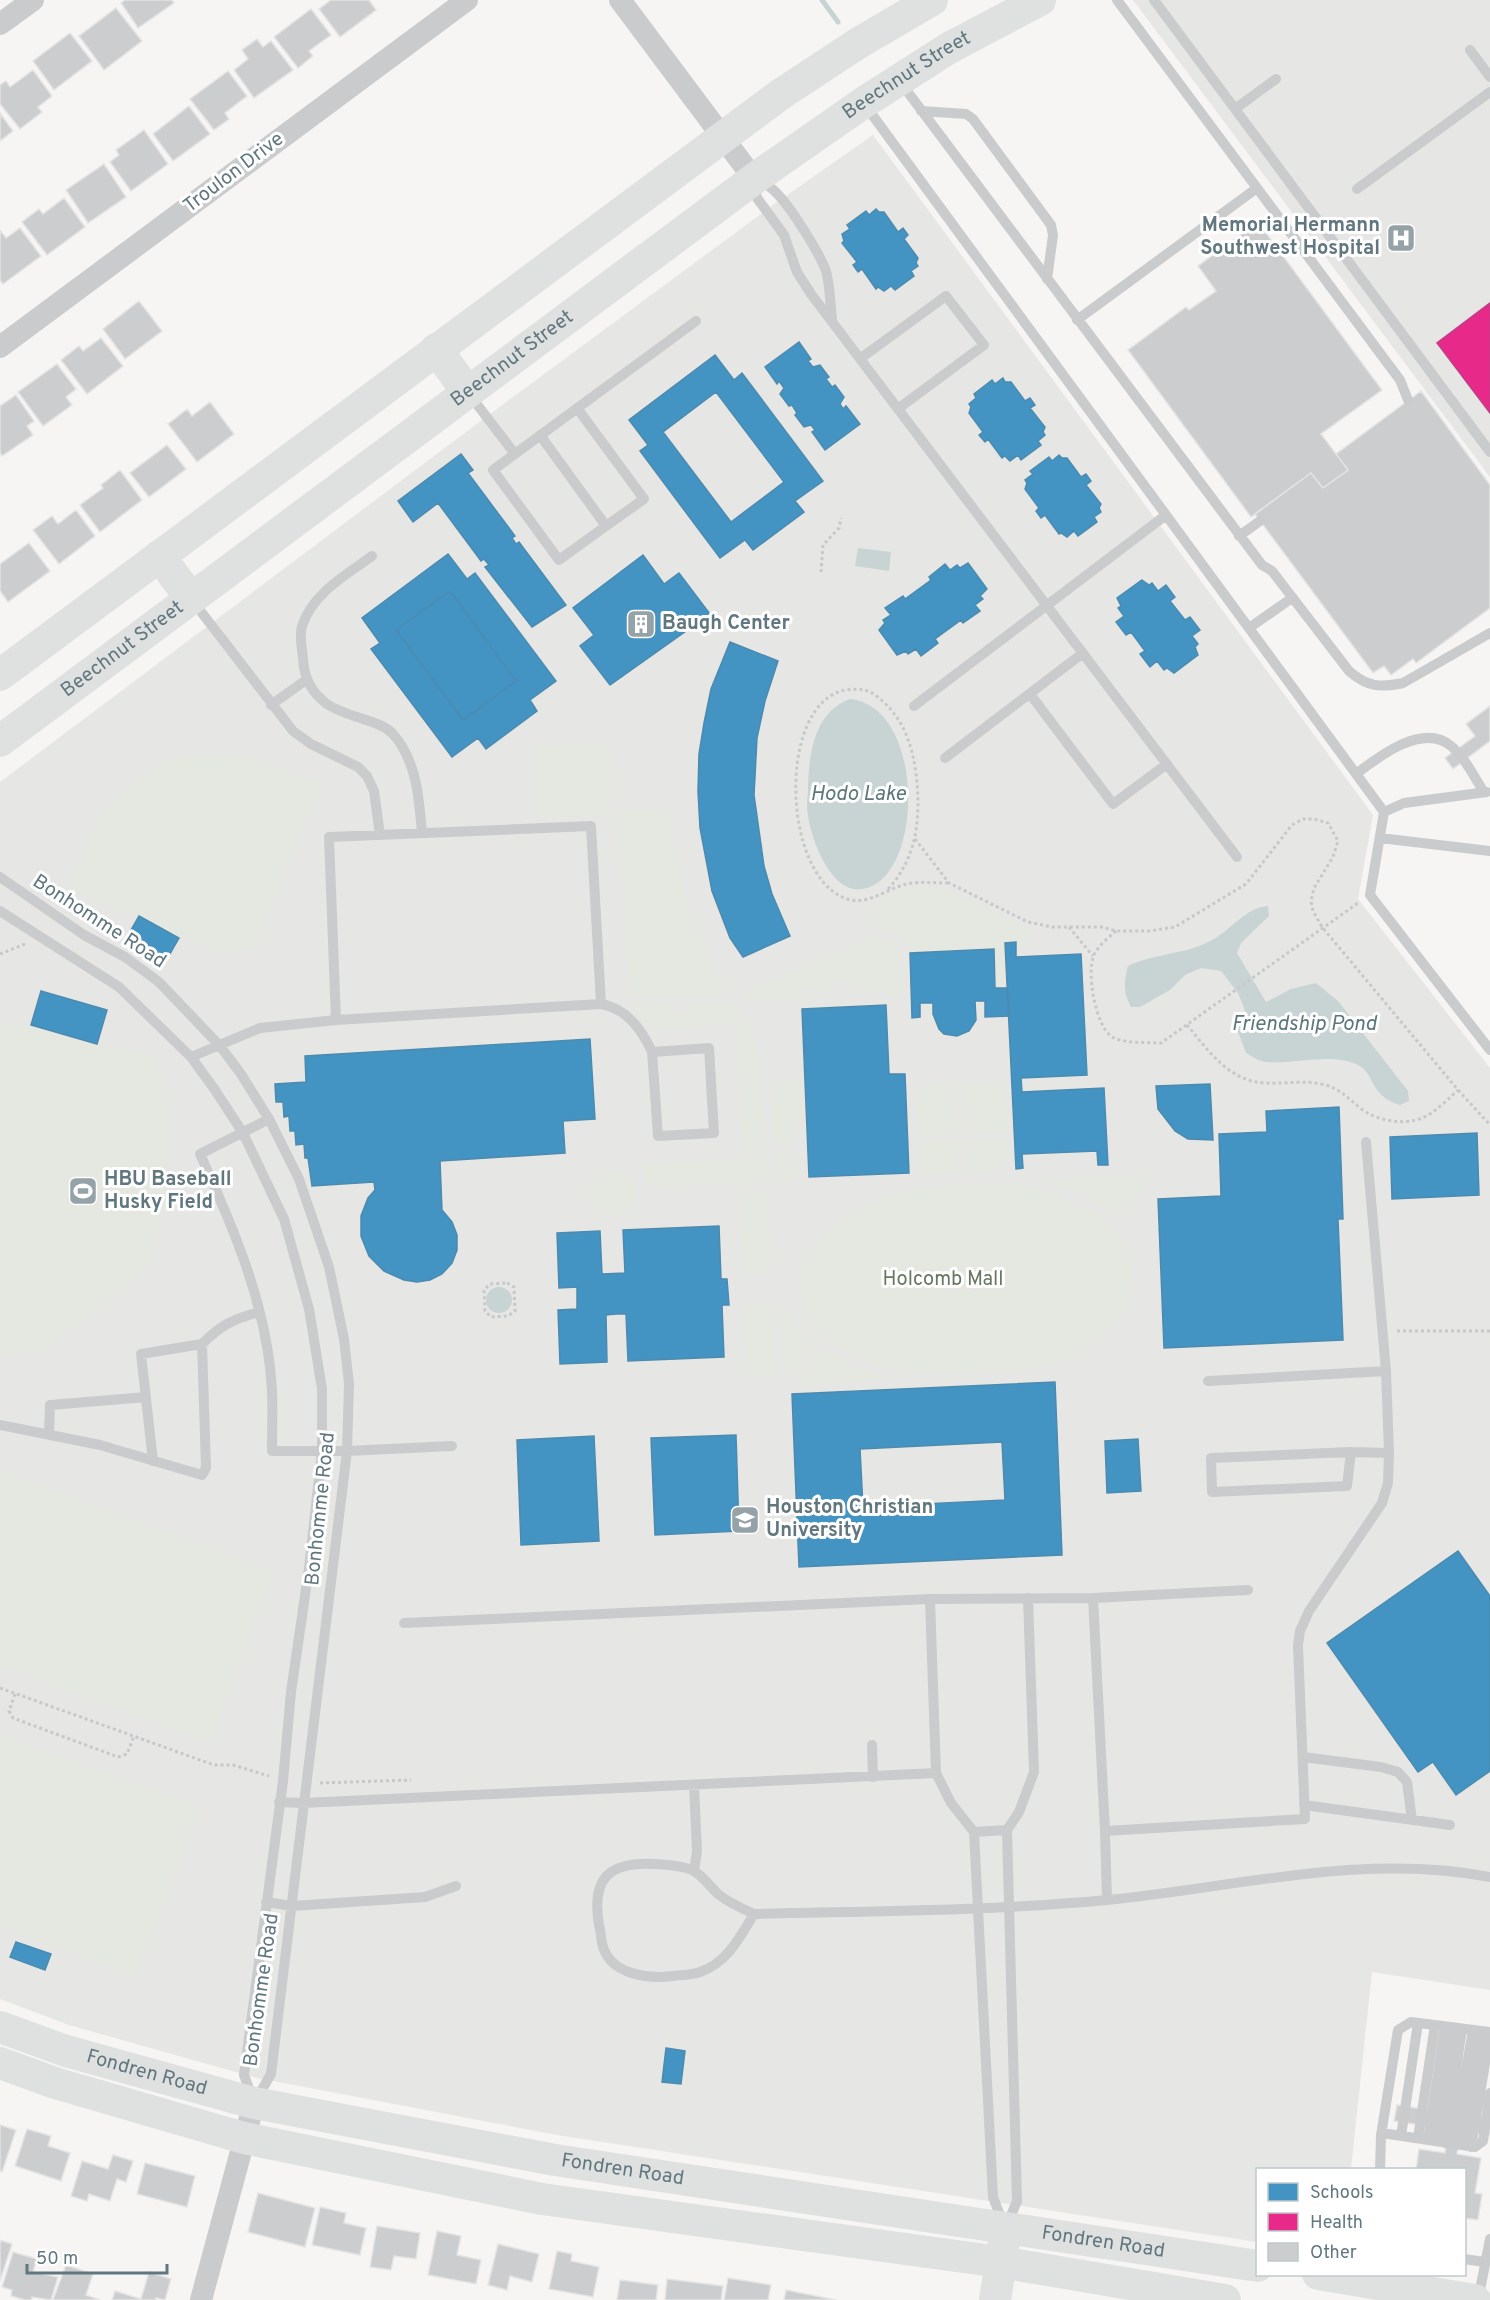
<svg xmlns="http://www.w3.org/2000/svg" width="1490" height="2300" font-family="Overpass,sans-serif">
<rect width="100%" height="100%" fill="#f6f5f4"/>
<path fill="#e6e7e5" d="M1133,0H1490V477Z
M873,135L1373,815L1358,899L1490,1068V1990L1372,1972L1351,2169L1258,2170L1257,2242L557,2135L257,2078L69,2025L0,1999V782L486,417L773,205Z"/>
<path fill="#e5e7e1" d="M609,742L611,815L537,818L534,747Z
M233,754L256,759L321,784L255,944L228,956L66,889L103,811L156,765L168,759Z
M667,809L670,811C674,875 693,934 725,989L723,995L627,999L620,813L623,811Z
M927,886L946,889L1033,929L1017,952L1016,942L1005,943L1007,988H995L994,949H990L985,944L981,945L978,949L908,952C905,936 891,931 877,928L875,901C896,891 902,887 927,886Z
M877,936L889,938L901,950L903,991L899,996H890L887,991L882,990L862,993L847,978L836,981L827,993L802,989L800,991L801,1000L751,1002L743,998L745,992Z
M732,999L744,1013L733,1023L649,1030L628,1009L627,1006L670,1004L675,1013H685L691,1003L728,1002Z
M747,1016L758,1045L766,1151H743L735,1029Z
M0,1020L158,1058C172,1130 178,1206 143,1273L42,1352L0,1356Z
M803,1079L804,1122L795,1123L796,1142L774,1143L772,1081Z
M1006,1082L1008,1132L963,1134L961,1084Z
M955,1084L958,1134L919,1137L916,1087Z
M999,1138L1009,1142V1155L993,1172L965,1173L963,1140Z
M958,1140L959,1173L919,1175V1142Z
M798,1153L799,1180L777,1182L775,1178V1154Z
M766,1154L767,1182L648,1187L645,1183V1164L743,1160V1155Z
M589 1193a23 23 0 1 1 46 0a23 23 0 1 1-46 0Z
M1148,1175V1185L1120,1216C1108,1208 1096,1199 1083,1194C1068,1187 1052,1186 1038,1179Z
M1018,1183C1050,1193 1091,1205 1115,1231C1170,1289 1097,1353 1040,1368C1019,1373 994,1371 972,1372C937,1374 917,1377 883,1366C866,1360 827,1341 816,1328C811,1323 803,1312 802,1305C797,1289 799,1261 809,1248C821,1232 845,1215 863,1207C881,1199 903,1189 923,1187C954,1184 987,1184 1018,1183Z
M767,1190L771,1274L743,1275L739,1191Z
M771,1303L775,1376L748,1378L743,1304Z
M781,1306H787L793,1322L817,1346L794,1371L784,1372Z
M822,1350C843,1363 865,1373 890,1379L889,1381L798,1385V1375Z
M0,1470L274,1572L210,1743L0,1665Z
M0,1735L199,1806L137,1976L0,1927Z"/>
<path fill="#c8d3d4" d="M858,548L891,552L889,571L855,566Z
M850,699C927,707 924,881 862,889C831,894 811,839 808,815C806,806 808,796 808,787C809,754 814,712 850,699Z
M1268,906L1269,916L1241,943L1237,953L1266,1002L1291,989L1316,983L1338,1001L1408,1091L1409,1101L1400,1105C1369,1096 1375,1073 1358,1065C1330,1052 1296,1065 1266,1062C1260,1062 1252,1056 1246,1053L1235,1024L1246,1013L1238,993L1221,971L1201,968L1185,975L1170,990L1140,1007H1131C1123,993 1124,982 1128,966C1157,952 1190,955 1217,937C1234,926 1248,907 1268,906Z
M486 1300a13 13 0 1 1 26 0a13 13 0 1 1-26 0Z"/>
<path fill="#4393c3" stroke="#4c8baf" stroke-width="1.5" fill-rule="evenodd" d="M876,209L879,212H884L898,232L903,228L908,235L904,239L918,258L916,263L918,266L911,271L914,276L895,290L891,286L884,291L878,287L876,289L862,269L858,272L853,265L857,262L842,243L844,241L842,234L850,229L847,225L866,211L869,215Z
M799,342L811,359L808,361L813,367L820,365L829,377L826,379L832,387L835,385L844,397L840,404L843,409L846,406L860,424L825,450L812,432L815,430L811,425L804,427L795,415L797,413L792,405L789,406L780,394L784,388L779,381L777,384L765,367Z
M715,355L734,380L742,373L823,481L795,501L804,512L753,550L745,540L720,558L640,451L648,445L629,420ZM716,392L784,482L731,522L663,432Z
M1003,378L1005,382H1011L1025,401L1030,398L1035,405L1030,408L1045,427L1043,432L1045,435L1038,441L1041,445L1021,460L1018,455L1010,461L1005,456L1002,458L988,439L985,442L979,435L983,432L969,413L971,407L969,404L976,398L974,394L992,380L995,384Z
M461,454L473,470L468,473L515,536L512,538L516,544L519,542L566,605L532,627L485,567L489,565L484,559L481,561L438,503L413,522L398,501Z
M1059,455L1062,458H1067L1081,477L1086,474L1091,481L1086,485L1101,504L1099,508L1101,512L1094,517L1097,522L1078,536L1074,531L1067,537L1061,533L1059,534L1045,515L1041,518L1036,511L1039,508L1025,489L1027,483L1025,480L1033,474L1030,471L1049,457L1052,461Z
M448,554L467,579L475,573L556,681L530,700L537,711L486,749L478,738L452,757L371,649L380,643L362,618ZM450,591L516,681L463,720L396,630Z
M643,555L664,584L679,573L710,614L610,685L580,646L594,635L573,608Z
M968,563L987,589L980,596L983,599L975,605L980,611L963,623L961,620L935,639L938,643L921,656L916,649L908,654L906,651L897,655L879,630L885,623L883,620L891,615L885,608L903,596L905,599L931,580L929,577L945,564L950,570L957,565L960,568Z
M1142,580L1149,585L1152,583L1158,591L1166,585L1175,597L1170,601L1185,620L1190,617L1200,630L1192,636L1198,644L1195,647L1198,655L1174,673L1167,668L1164,670L1157,661L1150,667L1140,654L1145,651L1131,632L1126,635L1116,622L1124,616L1118,608L1121,606L1117,598Z
M450,591L516,681L463,720L396,630Z
M730,642L778,661L765,701L757,738L754,795L764,866L772,894L790,936L743,957L730,938L712,891L700,828L698,791L699,754L704,723L711,689Z
M139,916L179,938L167,959L127,937Z
M1016,942V957L1081,954L1087,1075L1021,1078L1022,1092L1104,1088L1108,1165H1098L1097,1151L1022,1154L1023,1168L1016,1169L1005,943Z
M994,949L995,988H1008L1009,1016L985,1017V1001H975L976,1020L969,1031L957,1036L944,1034L939,1029L933,1014V1003H920V1017L912,1018L910,953Z
M41,991L107,1010L97,1044L31,1025Z
M886,1005L889,1074H905L909,1173L809,1177L802,1009Z
M590,1039L595,1119L563,1121L565,1153L440,1161L442,1210L452,1222L457,1235V1250L452,1263L442,1274L430,1280L417,1282L404,1280L384,1271L369,1256L361,1236V1216L368,1198L375,1190L374,1182L312,1186L308,1158H305L304,1144L296,1145L295,1131H290L289,1116L284,1117L283,1102H276L275,1084L306,1082L305,1056Z
M1210,1084L1213,1140L1188,1139L1175,1131L1158,1109L1156,1086Z
M1339,1107L1343,1219H1338L1343,1340L1164,1348L1158,1199L1221,1196L1219,1134L1267,1132L1266,1111Z
M1477,1133L1479,1195L1392,1199L1390,1137Z
M719,1226L721,1279H727L729,1305H722L724,1357L628,1361L626,1314H616L606,1315L607,1362L560,1364L558,1310L577,1309V1287L559,1288L557,1233L600,1231L602,1274L625,1273L623,1230Z
M1055,1382L1062,1555L799,1567L792,1394ZM1002,1442L1005,1500L863,1507L860,1449Z
M736,1435L739,1531L655,1535L651,1438Z
M594,1436L599,1541L521,1545L517,1440Z
M1138,1439L1141,1491L1107,1493L1105,1441Z
M1458,1551L1490,1596V1771L1456,1795L1433,1762L1418,1772L1327,1643Z
M16,1942L51,1954L45,1970L10,1957Z
M666,2048L685,2051L681,2084L662,2082Z"/>
<path fill="#e7298a" stroke="#bf4087" stroke-width="1.5" d="M1490,303V413L1437,343Z"/>
<g fill="none" stroke-linecap="round" stroke-linejoin="round">
<path stroke="#c8d3d4" stroke-width="5" d="M822,0L838,22"/>
</g>
<path fill="#cccdce" stroke="#e5e4e4" stroke-width="1.5" d="M125,0H172L174,3L138,28L121,3Z
M331,0H369L376,10L340,37L319,9Z
M116,8L142,41L104,70L79,36Z
M311,9L331,35L309,51L313,56L298,68L274,37Z
M70,33L92,61L54,90L33,61Z
M257,39L263,47L271,41L293,70L254,98L234,70L248,59L242,50Z
M33,70L52,96L38,107L42,112L20,129L0,104V85L6,81L10,87Z
M228,71L247,96L225,113L229,119L214,130L190,99Z
M189,106L210,134L173,161L153,134Z
M0,113L13,131L0,141Z
M144,130L168,164L131,191L110,162L119,155L116,150Z
M104,164L126,197L88,223L66,190Z
M64,198L85,227L47,255L22,222L39,209L43,214Z
M1258,222L1382,390L1321,434L1348,470L1323,488L1311,473L1251,517L1128,350L1186,307L1189,310L1216,291L1198,266Z
M20,228L41,256L3,284L0,280V230L6,238Z
M139,301L162,331L125,359L103,329Z
M101,338L123,366L87,394L61,360L79,346L83,351Z
M57,364L76,389L66,397L72,405L43,426L18,392Z
M1421,391L1490,485V608L1416,663L1413,659L1391,675L1384,666L1373,673L1255,514L1311,473L1323,488L1348,470L1336,454Z
M16,395L34,421L27,426L33,435L2,456L0,453V406Z
M210,402L234,434L197,462L168,424L187,409L192,416Z
M167,445L186,469L149,497L130,473Z
M120,470L142,500L100,532L80,505L103,488L101,485Z
M76,510L95,536L59,564L33,530L52,516L58,524Z
M29,543L50,571L8,602L0,591V564Z
M1490,706V741L1453,769L1445,758L1475,736L1466,724Z
M1397,2105L1490,2120L1489,2135L1461,2131L1457,2154L1481,2158L1475,2193L1482,2194L1478,2220L1464,2218V2170H1416L1419,2149L1445,2153L1448,2129L1394,2121Z
M0,2125L16,2130L2,2172L0,2171Z
M27,2129L51,2136L48,2146L70,2153L61,2181L15,2166Z
M113,2155L133,2161L126,2182L117,2179L110,2201L89,2194L87,2201L71,2196L82,2161L108,2169Z
M145,2163L195,2176L187,2207L137,2194Z
M258,2193L315,2208L305,2247L248,2232Z
M320,2207L346,2213L344,2223L366,2228L360,2255L312,2245Z
M377,2226L420,2233L416,2259L394,2256L391,2270L370,2267Z
M437,2231L461,2236L457,2255L481,2260L476,2284L428,2275Z
M0,2240L12,2244L0,2281Z
M498,2244L539,2254L532,2282L510,2276L507,2290L488,2285Z
M557,2251L572,2254L571,2261L599,2267L593,2297L549,2289Z
M13,2252L37,2259L33,2272L58,2277L51,2300L32,2297L31,2300H25L11,2296L12,2290L2,2287Z
M66,2265L93,2274L86,2295L100,2300H53Z
M149,2272L171,2279L165,2300L156,2298V2300H112L115,2291L141,2299Z
M728,2278L771,2285L768,2300H724Z
M667,2279L723,2286L721,2300H665Z
M620,2280L658,2285L656,2300H617Z
M786,2290L836,2300H784Z"/>
<g fill="none" stroke-linecap="round" stroke-linejoin="round">
<path stroke="#c7c8c9" stroke-width="3" stroke-dasharray="3 3" stroke-linecap="butt" d="M821,572L823,545L839,528L841,518
M915,839L949,883L1028,922L1052,927H1102L1116,931H1149L1175,927L1246,884L1292,825L1303,819H1314L1328,823L1338,841L1333,857L1314,888L1311,901L1313,911L1322,927L1458,1090L1490,1125
M888,889C918,857 921,815 916,774C912,743 903,718 879,698C869,689 859,688 845,690C775,704 782,885 851,900C870,904 888,888 907,884C920,881 934,883 948,883
M1069,927L1093,956
M1116,931C1108,938 1098,946 1094,955C1086,973 1096,1030 1114,1038C1128,1044 1147,1042 1161,1043L1358,903
M0,954L25,944
M1187,1025C1208,1050 1229,1082 1266,1083C1284,1084 1303,1080 1321,1084C1338,1087 1348,1098 1360,1108C1375,1120 1403,1126 1422,1118C1436,1112 1447,1100 1458,1090
M507,1283L514,1287L515,1311L508,1316L491,1317L485,1311L484,1290L490,1284Z
M1397,1331H1490
M0,1688L214,1765H233L269,1776
M15,1694L9,1711L13,1718L118,1757L127,1754L134,1736
M320,1783L411,1780"/>
<path stroke="#cacbcc" stroke-width="10" d="M1117,0L1400,380L1408,400
M1154,0L1490,452
M1470,50L1490,77
M901,83L1262,565L1272,571L1349,671C1367,687 1381,688 1403,683L1490,633
M865,105L1384,812L1370,895L1490,1050
M1235,109L1276,79
M921,111L966,114L973,119L1051,225L1053,235L1047,279
M759,181C763,183 768,185 771,188C787,200 819,252 826,271C830,285 830,303 832,318
M755,185L757,198L784,235L797,272L811,294L1237,857
M1357,189L1490,92
M1077,320L1257,188
M861,358L946,296L984,345L899,408
M469,394L515,454
M577,408L644,499L606,526
M540,435L606,526L559,560L493,470L696,321
M1239,536L1260,521
M372,556C346,575 313,593 302,626C299,635 302,648 303,658C304,678 311,692 327,704C347,718 379,719 393,734C417,761 419,799 422,833
M192,600L293,731L311,744L358,767L367,776L374,791L380,835
M1249,628L1292,598
M1030,694L1113,804L1167,764
M271,705L306,680
M914,706L1166,515
M945,758L1083,653
M1356,774C1378,757 1423,722 1451,746C1464,757 1474,776 1483,791
M1384,812L1404,803L1487,792
M591,826L601,1004L336,1020L329,837Z
M1380,838L1490,851
M0,877L84,935L125,957L159,982L220,1046L241,1074L269,1119L299,1179L329,1267L344,1339L349,1384L347,1451L271,2074L256,2100
M0,911L119,987L191,1057L215,1090L243,1133L284,1219L309,1309L322,1389V1451L309,1568L291,1692L283,1781L244,2075L252,2097
M601,1004C626,1008 642,1030 652,1052
M709,1048L714,1133L658,1136L652,1052Z
M191,1057L260,1028L336,1020
M269,1119L200,1154C234,1229 268,1308 272,1391C273,1411 272,1431 272,1451H347L452,1446
M1208,1381L1386,1371
M0,1425L100,1445L202,1475L206,1468L202,1344C221,1325 233,1319 259,1312
M49,1435L50,1405L146,1397
M1351,1452L1347,1486L1212,1492L1211,1458L1351,1452L1389,1453
M153,1461L141,1354L202,1344
M930,1599L936,1773L951,1803L974,1832L1007,1830L1019,1812L1034,1772L1028,1598
M404,1623L930,1599L1093,1598
M872,1745L873,1777
M1303,1757L1381,1767L1398,1772L1407,1782L1412,1820
M694,1785L697,1852L694,1870
M279,1802L303,1803L936,1773
M1304,1805L1450,1825
M1007,1830L1017,2201L1007,2225
M1105,1831L1093,1598L1248,1590
M974,1832L993,2197L1003,2223
M1107,1900L1105,1831L1305,1819L1298,1645L1300,1631L1309,1611L1382,1503L1388,1483L1389,1453L1386,1371L1366,1142
M266,1902L292,1906L425,1897L456,1886
M754,1914C740,1937 727,1963 700,1972C692,1975 681,1975 673,1976C648,1979 612,1975 603,1947C601,1940 601,1932 599,1925C591,1878 609,1861 656,1864C668,1865 681,1865 692,1870C702,1874 710,1887 718,1894C729,1903 741,1908 754,1914C872,1911 990,1911 1107,1900C1232,1888 1365,1852 1490,1877
M1382,2133L1475,2147L1483,2141L1490,2093
M1401,2136L1418,2023
M1418,2138L1435,2025
M1428,2140L1445,2027
M1437,2141L1453,2028
M1445,2143L1462,2029
M1453,2144L1473,2030
M1463,2145L1481,2031
M1471,2147L1490,2034
M1380,2170L1381,2135L1398,2030L1411,2022L1490,2032
M1464,2259L1484,2262
M1478,2300L1490,2239"/>
<path stroke="#cacbcc" stroke-width="22" d="M620,0L754,179
M0,24L33,0
M0,347L467,0
M201,2300L254,2103"/>
<g stroke="#dfe0e0" stroke-width="32">
<path d="M436,349L467,391"/>
<path d="M159,556L191,598"/>
<path d="M0,675L781,94L857,44L932,0"/>
<path id="s1" d="M0,741L754,179L863,103L949,48L1040,0"/>
<path id="s2" d="M0,2027L66,2051L254,2103L555,2160L1258,2266"/>
<path d="M0,2063L55,2083L244,2138L542,2199L1000,2262L1225,2300"/>
<path d="M1318,2274L1475,2300"/>
<path d="M995,2300L1004,2242"/>
</g>
</g>
<defs>
<g id="hospital-square" transform="scale(1.5)"><rect x="-9" y="-9" width="18" height="18" rx="4" fill="#95a3a8" stroke="#fff"/><path d="M-5-5h3v3.5h4V-5h3V5h-3V1.5h-4V5h-3Z" fill="#fff"/></g>
<g id="building-square" transform="scale(1.5)"><rect x="-9" y="-9" width="18" height="18" rx="4" fill="#95a3a8" stroke="#fff"/><path d="M-4-6H4V6H1V3H-1V6H-4ZM-2.5-4.3h1.7v1.8h-1.7ZM.8-4.3h1.7v1.8H.8ZM-2.5-1h1.7V.8h-1.7ZM.8-1h1.7V.8H.8Z" fill="#fff"/></g>
<g id="stadium-square" transform="scale(1.5)"><rect x="-9" y="-9" width="18" height="18" rx="4" fill="#95a3a8" stroke="#fff"/><path d="M0-5a6.5 5 0 1 0 0 10a6.5 5 0 1 0 0-10ZM-3.5-1.8h7v3.6h-7Z" fill="#fff"/></g>
<g id="university-square" transform="scale(1.5)"><rect x="-9" y="-9" width="18" height="18" rx="4" fill="#95a3a8" stroke="#fff"/><path d="M0-5L7-2L0 1L-7-2ZM-4 1L0 2.5L4 1V4Q0 6-4 4Z" fill="#fff"/></g>
</defs>
<g fill-rule="evenodd">
<use href="#hospital-square" x="1401" y="238"/>
<use href="#building-square" x="641" y="624"/>
<use href="#stadium-square" x="83" y="1191"/>
<use href="#university-square" x="745" y="1520"/>
</g>
<g text-anchor="middle" dominant-baseline="central" stroke-width="6" stroke-linejoin="round" paint-order="stroke">
<g font-size="20" fill="#61777f" stroke="#fff">
<text stroke="none"><textPath href="#s1" startOffset="1125">Beechnut Street</textPath></text>
<text transform="translate(234 173) rotate(-37)">Troulon Drive</text>
<text stroke="none"><textPath href="#s1" startOffset="639">Beechnut Street</textPath></text>
<text stroke="none"><textPath href="#s1" startOffset="153">Beechnut Street</textPath></text>
<text transform="translate(99 922) rotate(33)">Bonhomme Road</text>
<text transform="translate(321 1509) rotate(-84)">Bonhomme Road</text>
<text transform="translate(262 1990) rotate(-82)">Bonhomme Road</text>
<text stroke="none"><textPath href="#s2" startOffset="154">Fondren Road</textPath></text>
<text stroke="none"><textPath href="#s2" startOffset="640">Fondren Road</textPath></text>
<text stroke="none"><textPath href="#s2" startOffset="1126">Fondren Road</textPath></text>
</g>
<g font-size="20" font-weight="bold" fill="#61777f" stroke="#fff" text-anchor="start">
<text x="1380" y="226" text-anchor="end">Memorial Hermann<tspan x="1380" dy="23">Southwest Hospital</tspan></text>
<text x="662" y="624">Baugh Center</text>
<text x="104" y="1180">HBU Baseball<tspan x="104" dy="23">Husky Field</tspan></text>
<text x="766" y="1508">Houston Christian<tspan x="766" dy="23">University</tspan></text>
</g>
<g font-size="20" fill="#687760" stroke="#fff">
<text x="943" y="1280">Holcomb Mall</text>
</g>
<g font-size="21" font-style="italic" fill="#5c777a" stroke="#fff">
<text x="858" y="794">Hodo Lake</text>
<text x="1304" y="1024">Friendship Pond</text>
</g>
</g>
<rect x="1256" y="2168" width="210" height="108" fill="#ffffff" stroke="#c0c9cc" stroke-width="1.5"/>
<rect x="1268" y="2183" width="30" height="18" fill="#4393c3" stroke="#c0c9cc" stroke-width="1.5"/>
<text x="1310" y="2198" font-size="18" fill="#61777f">Schools</text>
<rect x="1268" y="2213" width="30" height="18" fill="#e7298a" stroke="#c0c9cc" stroke-width="1.5"/>
<text x="1310" y="2228" font-size="18" fill="#61777f">Health</text>
<rect x="1268" y="2243" width="30" height="18" fill="#cccdce" stroke="#c0c9cc" stroke-width="1.5"/>
<text x="1310" y="2258" font-size="18" fill="#61777f">Other</text>
<path d="M27 2264v9h140v-9" fill="none" stroke="#61777f" stroke-width="3"/>
<text x="36" y="2264" font-size="18" fill="#61777f" stroke="#ffffff" stroke-width="4.5" paint-order="stroke">50 m</text>
</svg>
